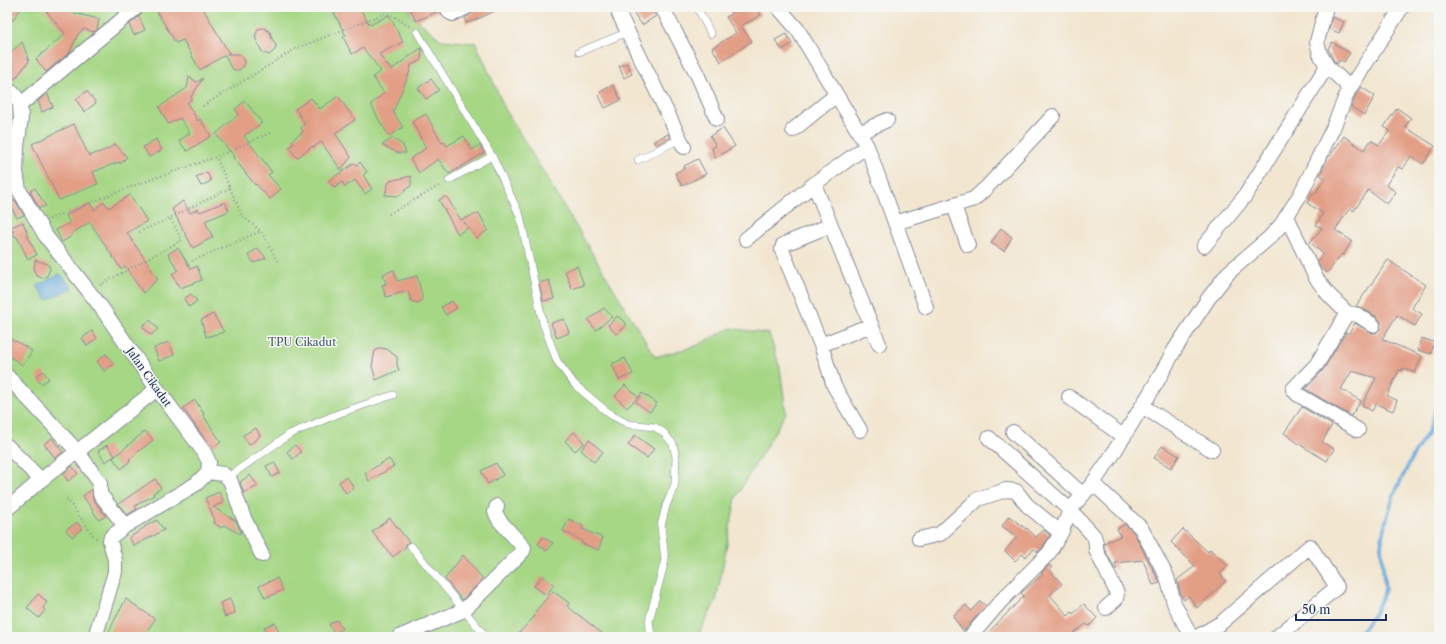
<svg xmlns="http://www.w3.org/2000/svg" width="1446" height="644" font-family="'Libre Caslon Text',serif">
<rect width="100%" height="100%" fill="#f6f6f2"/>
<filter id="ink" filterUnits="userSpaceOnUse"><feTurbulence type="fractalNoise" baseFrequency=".025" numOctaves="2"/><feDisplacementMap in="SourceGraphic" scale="8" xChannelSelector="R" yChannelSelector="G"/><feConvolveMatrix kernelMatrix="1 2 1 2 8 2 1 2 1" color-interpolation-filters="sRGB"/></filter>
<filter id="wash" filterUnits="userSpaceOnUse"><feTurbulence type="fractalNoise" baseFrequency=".012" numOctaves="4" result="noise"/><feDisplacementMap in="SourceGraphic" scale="16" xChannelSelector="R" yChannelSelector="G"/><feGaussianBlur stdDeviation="0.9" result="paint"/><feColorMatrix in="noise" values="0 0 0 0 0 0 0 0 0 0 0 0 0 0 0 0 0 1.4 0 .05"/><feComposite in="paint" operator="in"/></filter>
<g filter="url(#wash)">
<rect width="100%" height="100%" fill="#f2e6d0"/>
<path fill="#a6d785" stroke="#608372" d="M7,7H408L411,15L441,40L476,43L505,109L655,357L696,346L731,328L769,334L780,368L786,413L736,497L716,601L697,637H7Z"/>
<path fill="#67abdc" stroke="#416d9d" d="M60,274L73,288L47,300L37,286Z"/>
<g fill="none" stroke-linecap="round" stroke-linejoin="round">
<path stroke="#67abdc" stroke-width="3.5" d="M1357,637L1375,613L1385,590L1381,546L1384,528L1394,494L1414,454L1427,434L1432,423L1438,401L1439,369"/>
</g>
<g id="blocks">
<path fill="#e39e86" d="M7,7H22L7,28Z
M43,7H75L69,12L99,19L97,30L94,32L84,29L78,34L70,52L46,72L36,59L65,34Z
M154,7H202L229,53L227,54H237L242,56L245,61L244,66L239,70H234L230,66L225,55L200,70L183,40L176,43Z
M331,7H359L370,25L389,15L403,42L379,54L391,70L421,48L422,50L421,60L416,63L411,65L410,71L393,112L403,127L389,136L379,120L371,104L384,93L373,77L381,71L363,48L352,54L343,37L346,36Z
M409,7H439V11L416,21Z
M475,7H504L473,21L466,23L465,18L474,12Z
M640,7H650L656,16L642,25L633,12Z
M728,7H756L761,15L741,26L752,41L721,62L712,48L736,33L726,17L732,14Z
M139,16L145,30L134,35L129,25Z
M1332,17L1344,22L1339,33L1329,29Z
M264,28L270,32L272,39L276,45L275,50L269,55L262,52L255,37L258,29Z
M786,34L792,44L782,50L775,40Z
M22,42L29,61L15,79L7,76V56Z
M1332,42L1350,53L1344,62L1340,60L1337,64L1334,61L1328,49Z
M627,63L632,74L624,78L619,66Z
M189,77L197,82L203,78L191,97L192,99L187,103L198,121L200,119L211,136L187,151L179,141L190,133L180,118L168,124L159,107L187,88Z
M431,79L439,90L426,99L418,88Z
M613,85L621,100L605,108L599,96L601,94L600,92Z
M1361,87L1375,96L1364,115L1351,107L1356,95Z
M87,91L96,103L84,112L76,99Z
M47,93L53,107L42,112L38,101Z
M338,96L355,120L335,133L351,157L341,170L321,142L314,147L313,146L297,158L289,147L294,144L292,140L303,132L301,128L305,123L295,109L311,98L320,109Z
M245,101L262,123L244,136L272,172L268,175L281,189L270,199L256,184L255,185L233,157L234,156L216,134L239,114L235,109Z
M1397,108L1411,118L1405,127L1435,146L1423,164L1411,156L1403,169L1398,167L1386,185L1396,192L1387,204L1368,190L1354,211L1350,208L1335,230L1352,241L1343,255L1342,254L1327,273L1321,268L1317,261L1323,254L1310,242L1322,228L1316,225L1323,213L1307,203L1313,193L1315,194L1325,178L1320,175L1329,155L1330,156L1344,136L1364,150L1371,140L1379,145L1390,130L1384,127Z
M426,114L442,143L444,142L447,146L464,136L472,150L480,145L484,153L449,174L438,159L419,173L410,159L426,148L412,122Z
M74,124L89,156L108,149L115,144L127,157L120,164L119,162L93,172L98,184L59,200L32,144Z
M723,128L735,146L715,158L712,148L716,146L710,136Z
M668,134L670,138L656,145L654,141Z
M393,138L403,145L406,153H398L382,145Z
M156,139L162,150L149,157L143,147Z
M698,159L706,174L682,186L675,173L685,168L684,166Z
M360,162L367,172L363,175L372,189L365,194L355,180L345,187L342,182L335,188L328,181L355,163L357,165Z
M207,172L211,181L201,186L196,177Z
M411,176V186L406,189L401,195L397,196L385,195L388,184L390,181Z
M35,188L46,206L39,208L30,191Z
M130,195L147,221L127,233L158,279L143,293L125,266L121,269L90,222L71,234L72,236L62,242L56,230L70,223L66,215L90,203L94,210L104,202L109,208Z
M446,196L461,220L479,213L488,230L477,238L464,222L468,228L458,234L439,200Z
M15,200L24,215L17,218L9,203Z
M183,201L190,213L198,209L200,212L225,202L229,211L205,221L213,237L193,248L172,209Z
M23,222L27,232L26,233L37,255L28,259L17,237H15L11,227Z
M1001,228L1012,237L1004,251L991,243Z
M178,248L191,269L197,266L202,280L180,288L172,274L178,270L168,254Z
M258,248L266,258L254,263L248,255Z
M35,260L48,264L50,269L47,276L42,278L37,276L34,271Z
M1388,260L1426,285L1412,308L1422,314L1415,326L1397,315L1382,339L1422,356L1415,373L1403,368L1402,371L1399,370L1387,396L1397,400L1393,411L1376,404L1372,411L1362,405L1376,378L1352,371L1341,389L1361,401L1351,416L1305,389L1323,370L1346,332L1349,334L1355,323L1372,333H1376L1380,329L1381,322L1378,318L1362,308L1356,306Z
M577,266L584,285L572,289L565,271Z
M394,270L397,281L417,276L422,295V299L420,302L417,303L411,301L408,291L386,297L382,285L386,284L383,274Z
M549,280L554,299L543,301L539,283Z
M191,294L197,301L189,307L184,299Z
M452,301L457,308L446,315L441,307Z
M604,308L612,317L596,330L588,320Z
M213,314L224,332L206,337L201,320Z
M618,316L627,325L616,334L608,325Z
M564,319L569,333L557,338L551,323Z
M150,320L158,329L151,335L142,326Z
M92,331L97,338L87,346L82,338Z
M7,335L15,342L16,341L32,351L23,365L7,355Z
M1421,338L1434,342L1431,354L1418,350Z
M169,342L174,355L159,361L154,348Z
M380,348L387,349L397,357V365L399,370L376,380L372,366L375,351Z
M106,354L114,364L104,371L97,361Z
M625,358L633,374L619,380L612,364Z
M43,371L49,379L41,384L36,376Z
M625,385L638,397L627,408L615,396Z
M642,393L657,403L650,412L636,402Z
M195,400L204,414L203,415L221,442L213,447L212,445L210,446L183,408Z
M1302,407L1332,425L1322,442L1334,449L1327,461L1302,446L1284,433Z
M256,428L260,436L249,445L243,435Z
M145,431L153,440L129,459L130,461L121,469L113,458Z
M574,432L584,443L575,451L565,441Z
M635,435L654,449L647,458L628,445Z
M52,438L63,452L55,458L44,444Z
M589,440L603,452L594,462L581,450Z
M107,445L115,456L105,462L98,451Z
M295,445L301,452L293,459L287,452Z
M1162,446L1179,456L1171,468L1154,458Z
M389,459L394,466L369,481L365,473Z
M274,462L280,473L272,477L266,466Z
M496,463L503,475L488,484L481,471Z
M72,466L78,474L68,481L63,474Z
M250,475L258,486L244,493L240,482Z
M347,477L354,488L346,493L339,482Z
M155,479L161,488L153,493L154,495L135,506L137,509L127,515L118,504Z
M92,489L93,499L106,516L99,520L83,496Z
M219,492L224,502L213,507L236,521L241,532L240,534L224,525L221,528L214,523L215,520L205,498Z
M1009,516L1026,529L1027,528L1036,537L1044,530L1050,535L1042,548L1038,552L1034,549L1025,557L1022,554L1015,561L1005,551L1017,537L1002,526Z
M390,518L409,542L406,544V547L393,557L372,532Z
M569,519L583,526L582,529L603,538L598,550L581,543L582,541L563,531Z
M157,520L164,530L134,546L129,538L145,527V526Z
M77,522L82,529L72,537L66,530Z
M1125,524L1134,533L1160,583L1153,585L1143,560L1115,563L1117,569H1115L1104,548V543L1121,536L1117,529Z
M1183,529L1208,552L1210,549L1228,566L1220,574L1226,581L1197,608L1189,596L1184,600L1181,595L1177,580L1195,566L1171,542Z
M543,537L553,543L547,551L538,544Z
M463,555L483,579L462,600L445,579Z
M1049,565L1052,567L1050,570L1062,584L1050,595L1068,616L1072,612L1073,614L1084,604L1097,618L1089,626L1086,624L1068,637H984L1024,596L1021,593L1043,574L1041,573Z
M542,576L554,585L546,595L534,586Z
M277,578L283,590L265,598L259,586Z
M553,591L569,603L567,606L607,637H581L576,633L572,637H515L535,616L533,614Z
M38,594L47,602L43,608L45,610L39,618L27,608Z
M126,599L155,619L143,637H107L113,623Z
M230,599L235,613L225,617L220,603Z
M980,601L986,606L963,631L953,616L966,605L971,611Z
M337,620L342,629L334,633L329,624Z
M275,623L280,634L268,637L264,627Z"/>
</g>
</g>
<g filter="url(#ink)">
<use href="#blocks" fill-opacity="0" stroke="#868a97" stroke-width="1"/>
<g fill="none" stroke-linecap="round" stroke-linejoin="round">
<g stroke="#868a97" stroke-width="8">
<path id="lane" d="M697,7L711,34
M417,32L492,156L520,216L543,323L557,361L575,385L611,415L628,424L655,427L664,433L673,444L676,457L675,484L666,506L661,526L665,560L649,621L651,637
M579,52L628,32
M638,160L680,139
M449,180L492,156
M228,477L290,434L340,413L393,395
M411,546L486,637"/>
</g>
<g stroke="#868a97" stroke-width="16">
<path id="street" d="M447,7L449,12L453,14L467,7
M621,7L619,14L684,147
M662,7L697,74L717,119
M778,7L798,30L867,146L926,307
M7,89L13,93L17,98L20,105L21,118L17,147L16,172L19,190L45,235L101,307L157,389L204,452L209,462L208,472L196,484L125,526L111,537L110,541L115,560V572L95,637
M1348,91L1402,7
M20,105L137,7
M793,130L836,95
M859,133L887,120
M814,184L879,344
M954,206L968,245
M1287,216L1293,230L1316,278L1329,295L1347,313L1358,315L1373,325
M895,223L974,199L987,187L1053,116
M831,225L787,243L783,245L782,250L821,345L871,325
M746,239L814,184L867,146
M1204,246L1245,196L1327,66
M1347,313L1317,364L1293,389L1297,394L1358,430
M821,345L834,386L860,430
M7,376L77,451L100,483V494L125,526
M1069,397L1124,437
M1142,406L1212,450
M1013,432L1083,495
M989,438L1070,510L1094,536L1096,543V550L1117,593L1116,599L1106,608
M7,446L41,480
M208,472L223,474L230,480L243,516L262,555
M1093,483L1141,528L1167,577L1174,603L1191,637
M7,509L41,480L157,389
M919,539L940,534L978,499L1006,490L1016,491L1027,505L1061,533
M399,637L464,610L523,551L524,548L499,520L495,512L497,506
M970,637L1000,602L1049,553L1061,533L1070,510L1093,483L1111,457L1155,385L1175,349L1208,299L1228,273L1270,237L1281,225L1300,195L1309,177L1333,128L1348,91L1346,84L1327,66L1320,54L1317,42L1326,7
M1197,637L1221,623L1310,546L1337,587L1277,637"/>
</g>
<path stroke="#868a97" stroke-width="2" stroke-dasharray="1 3" stroke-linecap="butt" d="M203,106L295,49L386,13L394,16L410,27
M230,188L242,216L261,231L278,262
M389,214L441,185
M49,219L138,184L216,157L272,132
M139,232L170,218
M192,261L261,231
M100,285L182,240L170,218L230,188L216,157
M67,499L93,535L97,539"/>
<use href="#lane" stroke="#fff" stroke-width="7"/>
<use href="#street" stroke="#fff" stroke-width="14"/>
</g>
</g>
<g text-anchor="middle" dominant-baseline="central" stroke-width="3" stroke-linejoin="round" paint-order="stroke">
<g font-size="11" fill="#3e5968" stroke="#f6f6f2">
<text x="302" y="342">TPU Cikadut</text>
</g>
<g font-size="11" fill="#1b2f5e" stroke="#f6f6f2">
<text transform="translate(149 377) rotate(55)">Jalan Cikadut</text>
</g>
</g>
<rect width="1446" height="644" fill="none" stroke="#f6f6f2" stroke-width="24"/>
<path d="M1296 614v6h90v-6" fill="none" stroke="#1b2f5e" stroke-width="2"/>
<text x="1302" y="614" font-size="12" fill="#1b2f5e" stroke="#f6f6f2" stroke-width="3" paint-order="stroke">50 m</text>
</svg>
